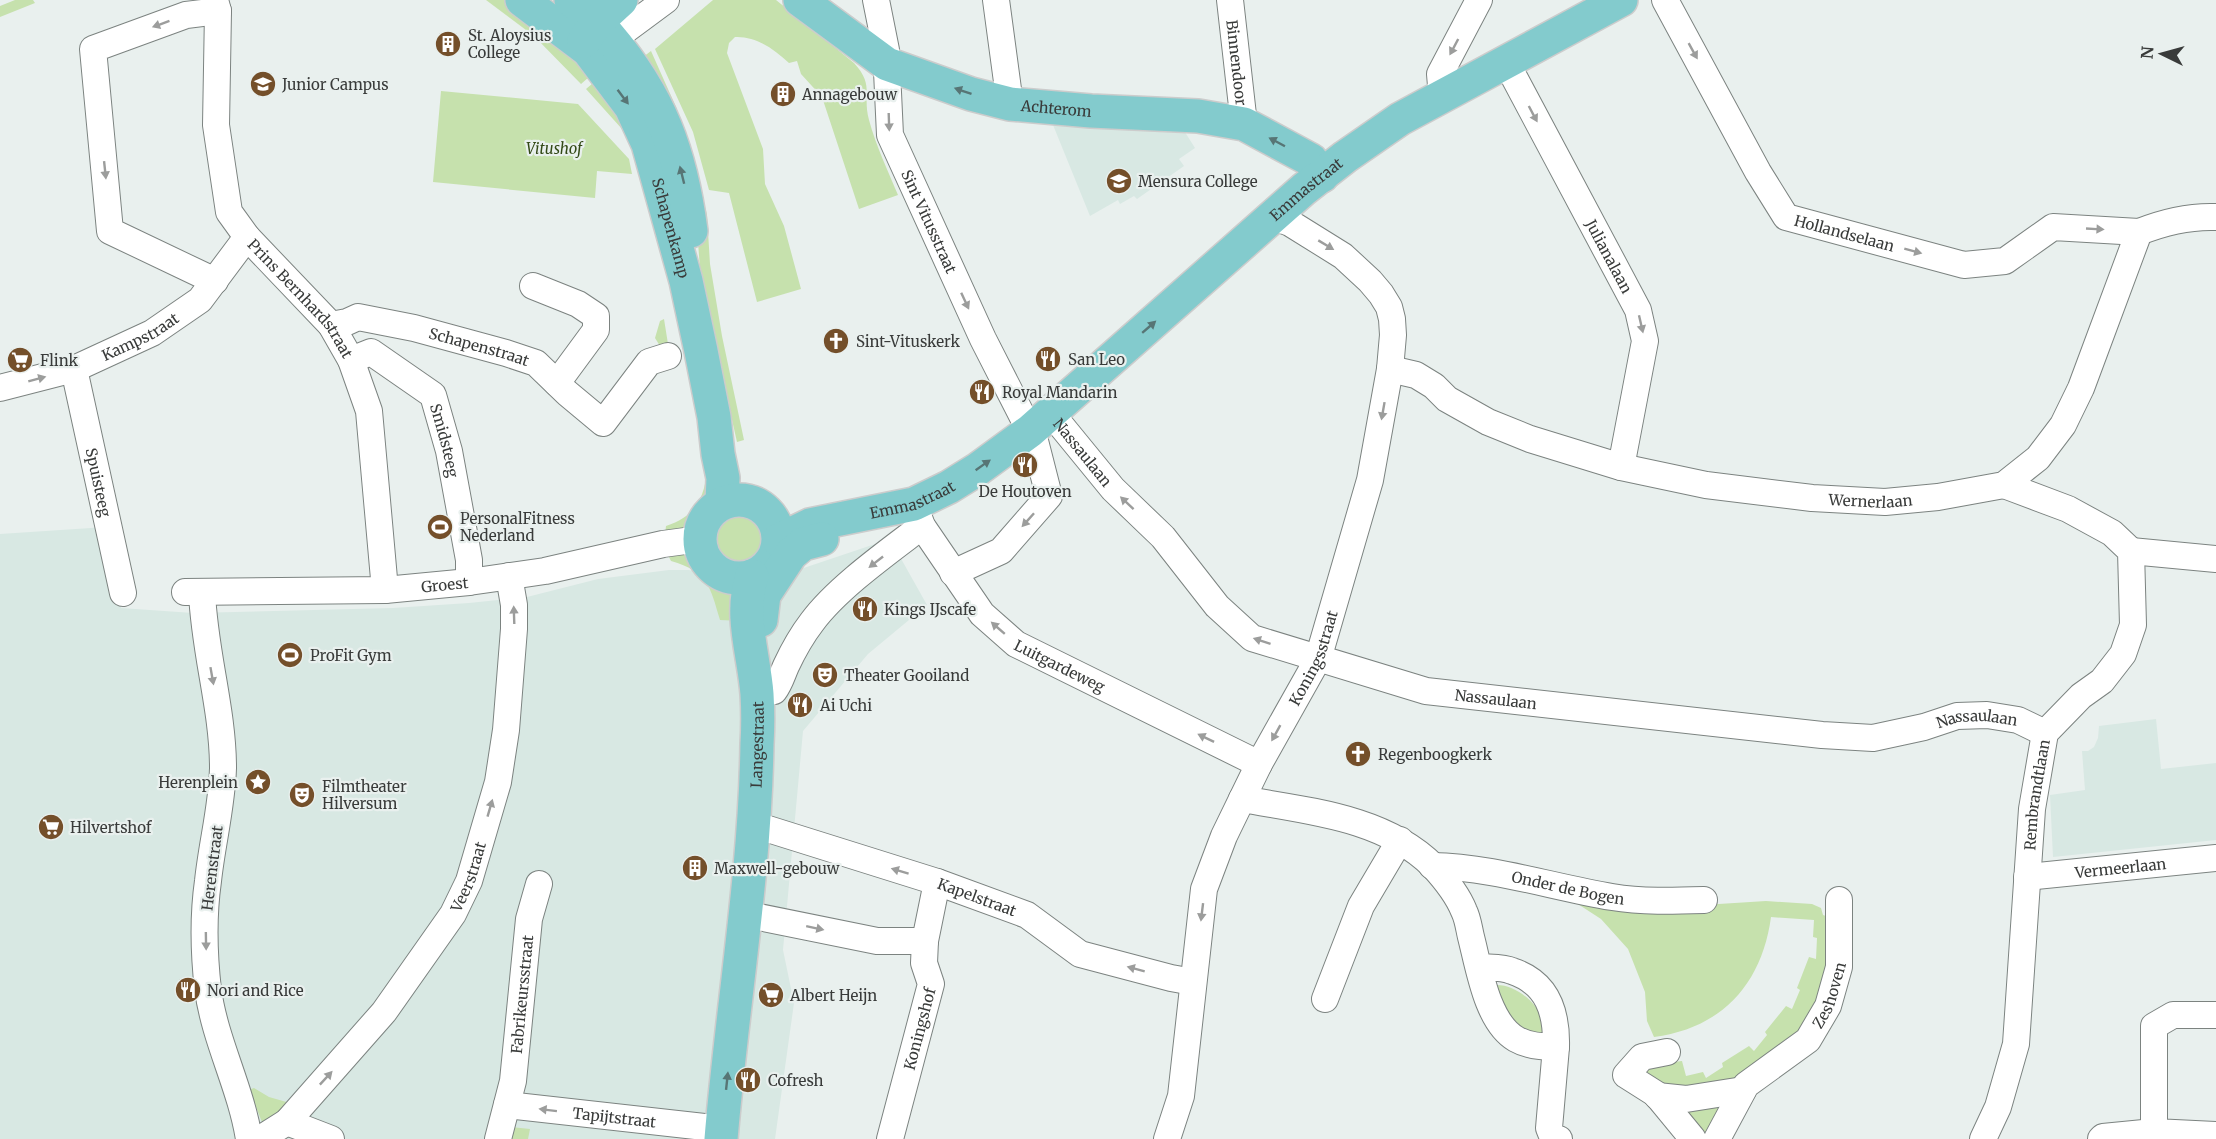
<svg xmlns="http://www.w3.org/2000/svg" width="2216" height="1139" font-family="Merriweather,serif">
<rect width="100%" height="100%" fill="#e9f0ee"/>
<path fill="#d8e8e3" d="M1051,120L1183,129L1195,148L1179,159L1184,166L1137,199L1134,196L1120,204L1118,200L1090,216Z
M106,527L121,608L193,613L393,608L469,603L527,597L598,579L669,570H689L729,581L762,582L890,539L927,605L868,654L803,731L783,950L794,1003L775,1139H0V534Z
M2156,719L2161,769L2216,763V840L2053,857L2050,795L2085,790L2082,751H2088L2094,747L2098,738L2099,726Z"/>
<path fill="#c6e1ad" d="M15,0H33L35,3L0,17V6Z
M486,0H512L596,71L581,84L534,36Z
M713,0H776L854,63C875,86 862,94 869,120C876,146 888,171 898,195L859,209L822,97L801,74L797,61L789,63C774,49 756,36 735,37L729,43L727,53L763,149L765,184L784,226L801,289L757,302L729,193L709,190L693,132L655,49Z
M651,51L676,107L697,173L707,215L710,264L722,336L744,440L737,442L701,282L697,229L635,63Z
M599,78L640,149L586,89Z
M441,91L578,104L629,159L632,174L597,171L595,198L433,182Z
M664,319L668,344L660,346L655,338L660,321Z
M708,460L711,502L689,528L665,535L666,526C700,515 706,492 708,460Z
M710 539a29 29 0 1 1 58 0a29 29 0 1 1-58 0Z
M680,553L692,557L710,574L734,588L742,621L720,620C710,586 708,572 671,561L668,555Z
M1567,897L1703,905L1766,901L1812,904L1821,908L1823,915L1826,916L1831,955L1826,991L1806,1029L1731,1086L1661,1088L1644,1073C1652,1062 1669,1063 1682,1061L1686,1076L1703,1072L1706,1078L1723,1067L1722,1063L1749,1046L1754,1051L1767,1035L1765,1032L1786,1006L1792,1009L1800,990L1797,988L1809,957L1816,959L1817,938L1813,937L1814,920L1771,917C1762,984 1722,1028 1654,1037L1647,1021L1645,992L1628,949L1601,919Z
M1497,985C1521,985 1553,1015 1541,1040L1519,1030L1490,987Z
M254,1088L269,1097L290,1103L268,1123L262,1122L250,1092L251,1089Z
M1670,1103L1723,1105L1706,1139Z
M511,1127L530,1129L528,1139H508Z"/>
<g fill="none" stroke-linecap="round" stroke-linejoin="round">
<g stroke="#7c8380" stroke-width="28">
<g id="minor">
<path id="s1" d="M215,0L218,11L216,125L229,212L247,237L331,325L351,360L369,411L385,590"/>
<path id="s2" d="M876,0L886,50L890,135L983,339L1035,441L1049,496L1001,551L953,573"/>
<path d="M996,0L1010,104"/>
<path id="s3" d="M1230,0L1244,124"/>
<path id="s4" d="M1665,0L1758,172L1786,217L1964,265L2005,261L2053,227L2139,232"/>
<path d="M596,47L612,40L666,0"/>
<path id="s5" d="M1506,62L1638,310L1645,341L1621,467"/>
<path d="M1442,97L1440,74L1479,0"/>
<path d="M215,281L110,231L93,49L186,15L218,11"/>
<path d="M533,286L578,304L596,316V330L557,383"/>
<path id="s6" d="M331,325L347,322L358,317L414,328L506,353L536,363L567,393L603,423L649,362L668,356"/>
<path id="s7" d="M351,360L371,352L433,395L449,451L469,560V582"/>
<path id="s8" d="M74,369L123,593"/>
<path id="s9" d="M1390,369L1416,375L1434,386L1447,399L1488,422L1530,439L1621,467L1706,485L1812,498L1885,502L1938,497L2004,485L2038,458L2063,425L2081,388L2139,232C2164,222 2189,216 2216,217"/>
<path id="s10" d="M0,388L74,369L152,333L200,300L247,237"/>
<path id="s11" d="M1050,412L1113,489L1163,537L1217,606L1252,638L1426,691L1822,735L1873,738L1924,727L1957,716L1987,715L2018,720L2045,733"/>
<path id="s12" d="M914,504L922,526L982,614L1016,644L1259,764"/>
<path d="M2131,551L2216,559"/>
<path id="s13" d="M185,592L385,590L469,582L545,571L663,544L700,539"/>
<path d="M202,592C204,651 223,709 223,768C222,806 212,843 208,881C203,916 204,955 208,990C215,1041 241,1088 249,1139"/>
<path d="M757,693L774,691C780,683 782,675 786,666C793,651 802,635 812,622C837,588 888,552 922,526"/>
<path d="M1242,799C1307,811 1384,817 1433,866C1444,878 1458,896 1464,911C1468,919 1469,929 1471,937C1479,968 1487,1022 1516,1039C1528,1046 1543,1047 1556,1047C1557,1012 1548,983 1512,971C1503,967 1490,968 1479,967"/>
<path id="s14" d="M752,827L768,829L937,882L1027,915L1080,954L1171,978L1193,982"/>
<path id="s15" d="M1432,866C1493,867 1552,887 1612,897C1642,902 1673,901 1704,900"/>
<path id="s16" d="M2027,877L2216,858"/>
<path d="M744,914L877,941H925"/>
<path d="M1325,999L1361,906L1400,840"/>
<path d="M2216,1015H2173L2154,1026V1132L2216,1135"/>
<path d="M1556,1047L1549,1128L1553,1138L1559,1139"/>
<path d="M1667,1052L1642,1057L1626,1075L1656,1094L1693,1139"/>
<path d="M1657,1096L1686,1099L1743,1090"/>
<path id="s17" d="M507,1105L722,1129"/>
<path d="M287,1122L331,1139"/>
<path id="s18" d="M260,1139L287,1122L384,1012L453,914L469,881L498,782L506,730L514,629V605L509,576"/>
<path id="s19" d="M498,1139L513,1081L529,919L539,884"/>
<path id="s20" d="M890,1139L931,984L924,963L925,941L937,882"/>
<path id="s21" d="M1167,1139L1181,1096L1204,889L1224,836L1259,764L1318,659L1370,480L1390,369L1393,335L1392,319L1389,307L1381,294L1370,281L1343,256L1290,223L1274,217"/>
<path id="s22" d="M1717,1139L1746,1085L1808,1040L1828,1006L1839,967V900"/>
<path id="s23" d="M1983,1139L1998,1107L2016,1044L2032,809L2045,733L2081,696L2102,681L2123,654L2133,625L2131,551L2112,533L2068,509L2004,485"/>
<path d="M2101,1139L2103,1137L2154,1132"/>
</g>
</g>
<g stroke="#ccc" stroke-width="36">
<g id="major">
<path id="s24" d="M522,0L588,50L631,107L648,144L686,281L701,351L714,417L718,454L723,478L722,503"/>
<path d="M571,0C586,9 597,23 608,35C660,96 681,153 691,231"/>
<path id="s25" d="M800,0L887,64L971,94L1010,104L1091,111L1198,116L1244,124L1311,160L1322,176"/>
<path d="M584,41L597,22L621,0"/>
<circle cx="739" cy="539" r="39"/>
<path id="s26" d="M779,540L810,525L914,504L949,487L978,469L1030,431L1304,189L1345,157L1400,119L1621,0"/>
<path d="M761,620L764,595L791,554L803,544L822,539"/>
<path id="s27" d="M721,1139C732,1007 755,876 757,744C758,727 758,710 757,694C754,654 739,616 752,576"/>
</g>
</g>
<use href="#minor" stroke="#fff" stroke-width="26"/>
<use href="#major" stroke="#83cbcd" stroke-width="33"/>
</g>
<defs><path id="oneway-solid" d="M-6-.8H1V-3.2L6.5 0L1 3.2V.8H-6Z" transform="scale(1.5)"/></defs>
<g fill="#9c9d9c">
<use href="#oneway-solid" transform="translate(161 24) rotate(160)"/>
<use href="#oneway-solid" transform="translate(1454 47) rotate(118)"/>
<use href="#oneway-solid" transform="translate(1693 51) rotate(61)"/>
<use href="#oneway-solid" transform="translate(1533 114) rotate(62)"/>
<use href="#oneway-solid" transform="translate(889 122) rotate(88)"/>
<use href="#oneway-solid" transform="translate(105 170) rotate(84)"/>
<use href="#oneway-solid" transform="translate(2095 229) rotate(3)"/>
<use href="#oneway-solid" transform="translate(1326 245) rotate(31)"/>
<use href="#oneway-solid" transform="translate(1913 251) rotate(15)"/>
<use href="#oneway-solid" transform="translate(965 301) rotate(65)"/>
<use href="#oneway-solid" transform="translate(1641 324) rotate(77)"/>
<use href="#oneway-solid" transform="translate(37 379) rotate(-15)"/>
<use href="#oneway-solid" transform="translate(1383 411) rotate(100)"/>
<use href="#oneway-solid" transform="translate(1127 503) rotate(-137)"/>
<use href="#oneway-solid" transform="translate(1028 520) rotate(132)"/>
<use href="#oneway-solid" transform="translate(876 562) rotate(142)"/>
<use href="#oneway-solid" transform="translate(514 615) rotate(-92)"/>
<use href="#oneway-solid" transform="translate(998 628) rotate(-139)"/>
<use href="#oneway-solid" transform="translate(1262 641) rotate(-162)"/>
<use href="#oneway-solid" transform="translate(212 676) rotate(80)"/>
<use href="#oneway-solid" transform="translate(1276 733) rotate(119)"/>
<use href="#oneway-solid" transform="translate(1206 738) rotate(-154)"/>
<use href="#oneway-solid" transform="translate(490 808) rotate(-74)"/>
<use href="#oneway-solid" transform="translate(900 871) rotate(-163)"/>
<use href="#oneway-solid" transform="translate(1202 912) rotate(97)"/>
<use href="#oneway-solid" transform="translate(815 928) rotate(12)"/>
<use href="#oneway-solid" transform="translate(206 941) rotate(89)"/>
<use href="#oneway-solid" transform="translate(1136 969) rotate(-165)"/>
<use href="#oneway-solid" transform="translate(326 1078) rotate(-47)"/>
<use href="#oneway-solid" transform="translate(548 1110) rotate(-173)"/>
</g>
<g fill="#577575">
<use href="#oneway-solid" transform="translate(963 91) rotate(-161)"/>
<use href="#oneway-solid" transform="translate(623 97) rotate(53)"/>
<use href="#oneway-solid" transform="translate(1277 142) rotate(-152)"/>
<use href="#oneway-solid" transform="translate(682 175) rotate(-104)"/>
<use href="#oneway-solid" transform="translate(1149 327) rotate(-41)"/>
<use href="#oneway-solid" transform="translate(983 465) rotate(-35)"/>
<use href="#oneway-solid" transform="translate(727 1081) rotate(-84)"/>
</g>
<defs>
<g id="building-disc" transform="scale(1.35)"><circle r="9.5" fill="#744f2a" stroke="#e9f0ee"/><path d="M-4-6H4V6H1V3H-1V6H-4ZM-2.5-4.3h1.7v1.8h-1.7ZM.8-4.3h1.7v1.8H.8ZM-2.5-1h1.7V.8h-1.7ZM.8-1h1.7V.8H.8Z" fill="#fff"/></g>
<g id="school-disc" transform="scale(1.35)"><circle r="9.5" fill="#744f2a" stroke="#e9f0ee"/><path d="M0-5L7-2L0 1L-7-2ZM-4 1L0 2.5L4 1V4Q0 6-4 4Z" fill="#fff"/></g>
<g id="church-disc" transform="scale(1.35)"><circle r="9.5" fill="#744f2a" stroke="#e9f0ee"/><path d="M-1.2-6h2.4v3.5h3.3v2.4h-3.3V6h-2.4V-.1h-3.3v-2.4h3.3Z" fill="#fff"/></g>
<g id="restaurant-disc" transform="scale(1.35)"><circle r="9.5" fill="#744f2a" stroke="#e9f0ee"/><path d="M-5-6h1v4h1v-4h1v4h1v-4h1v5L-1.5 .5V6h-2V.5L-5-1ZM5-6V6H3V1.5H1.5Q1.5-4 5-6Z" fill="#fff"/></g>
<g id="supermarket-disc" transform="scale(1.35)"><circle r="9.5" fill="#744f2a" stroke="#e9f0ee"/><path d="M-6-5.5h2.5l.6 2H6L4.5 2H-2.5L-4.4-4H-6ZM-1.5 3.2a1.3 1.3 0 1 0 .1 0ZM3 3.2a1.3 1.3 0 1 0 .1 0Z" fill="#fff"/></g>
<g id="stadium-disc" transform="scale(1.35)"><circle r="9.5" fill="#744f2a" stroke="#e9f0ee"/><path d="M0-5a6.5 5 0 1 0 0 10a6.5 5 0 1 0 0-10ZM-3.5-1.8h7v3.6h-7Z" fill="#fff"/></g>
<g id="theatre-disc" transform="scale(1.35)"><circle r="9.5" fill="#744f2a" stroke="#e9f0ee"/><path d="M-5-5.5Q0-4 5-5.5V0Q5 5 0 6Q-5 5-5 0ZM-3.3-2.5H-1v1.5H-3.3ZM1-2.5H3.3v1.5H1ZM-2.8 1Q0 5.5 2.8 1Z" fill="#fff"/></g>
<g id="sight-disc" transform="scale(1.35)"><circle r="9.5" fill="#744f2a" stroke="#e9f0ee"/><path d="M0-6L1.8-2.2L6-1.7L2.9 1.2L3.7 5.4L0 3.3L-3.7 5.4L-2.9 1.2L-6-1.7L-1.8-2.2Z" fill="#fff"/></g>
</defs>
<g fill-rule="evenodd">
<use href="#building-disc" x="448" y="44"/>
<use href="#school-disc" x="263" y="84"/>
<use href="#building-disc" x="783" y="94"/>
<use href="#school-disc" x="1119" y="181"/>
<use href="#church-disc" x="836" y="341"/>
<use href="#restaurant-disc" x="1048" y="359"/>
<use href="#supermarket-disc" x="20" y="360"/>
<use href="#restaurant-disc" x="982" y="392"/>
<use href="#restaurant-disc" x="1025" y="465"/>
<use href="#stadium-disc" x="440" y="527"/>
<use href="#restaurant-disc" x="865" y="609"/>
<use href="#stadium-disc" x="290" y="655"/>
<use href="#theatre-disc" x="825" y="675"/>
<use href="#restaurant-disc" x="800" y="705"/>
<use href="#church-disc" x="1358" y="754"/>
<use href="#sight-disc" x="258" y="782"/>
<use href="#theatre-disc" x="302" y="795"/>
<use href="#supermarket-disc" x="51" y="827"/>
<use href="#building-disc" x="695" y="868"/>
<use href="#restaurant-disc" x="188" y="990"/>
<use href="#supermarket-disc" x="771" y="995"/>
<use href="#restaurant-disc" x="748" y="1080"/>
</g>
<g text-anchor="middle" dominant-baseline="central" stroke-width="4.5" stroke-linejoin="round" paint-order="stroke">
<g font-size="15" fill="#393b3a" stroke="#e9f0ee" text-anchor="start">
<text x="468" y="35">St. Aloysius<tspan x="468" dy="17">College</tspan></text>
<text x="282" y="84">Junior Campus</text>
<text x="802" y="94">Annagebouw</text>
<text x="1138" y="181">Mensura College</text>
<text x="856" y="341">Sint-Vituskerk</text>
<text x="1068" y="359">San Leo</text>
<text x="40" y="360">Flink</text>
<text x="1002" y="392">Royal Mandarin</text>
<text x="1025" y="491" text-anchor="middle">De Houtoven</text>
<text x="460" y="518">PersonalFitness<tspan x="460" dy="17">Nederland</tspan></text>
<text x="884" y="609">Kings IJscafe</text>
<text x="310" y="655">ProFit Gym</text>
<text x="844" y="675">Theater Gooiland</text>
<text x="820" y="705">Ai Uchi</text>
<text x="1378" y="754">Regenboogkerk</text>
<text x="238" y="782" text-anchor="end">Herenplein</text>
<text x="322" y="786">Filmtheater<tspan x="322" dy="17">Hilversum</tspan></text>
<text x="70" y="827">Hilvertshof</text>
<text x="714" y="868">Maxwell-gebouw</text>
<text x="207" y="990">Nori and Rice</text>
<text x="790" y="995">Albert Heijn</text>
<text x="768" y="1080">Cofresh</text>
</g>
<g font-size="15" fill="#393b3a" stroke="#e9f0ee">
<text stroke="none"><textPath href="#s3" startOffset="63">Binnendoor</textPath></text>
<text stroke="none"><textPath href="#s25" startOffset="284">Achterom</textPath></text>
<text stroke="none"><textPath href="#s26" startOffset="645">Emmastraat</textPath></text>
<text stroke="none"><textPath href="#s2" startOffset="231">Sint Vitusstraat</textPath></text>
<text stroke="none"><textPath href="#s24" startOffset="282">Schapenkamp</textPath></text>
<text stroke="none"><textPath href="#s4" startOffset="309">Hollandselaan</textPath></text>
<text stroke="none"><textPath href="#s5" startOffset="220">Julianalaan</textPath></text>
<text stroke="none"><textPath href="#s1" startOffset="326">Prins Bernhardstraat</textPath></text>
<text stroke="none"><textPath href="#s10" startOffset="150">Kampstraat</textPath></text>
<text stroke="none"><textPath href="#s6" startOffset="153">Schapenstraat</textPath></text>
<text stroke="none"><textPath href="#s7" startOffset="144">Smidsteeg</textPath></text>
<text stroke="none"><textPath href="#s11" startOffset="52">Nassaulaan</textPath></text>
<text stroke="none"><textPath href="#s8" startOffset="116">Spuisteeg</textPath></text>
<text stroke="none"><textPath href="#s26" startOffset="140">Emmastraat</textPath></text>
<text stroke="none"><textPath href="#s9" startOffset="506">Wernerlaan</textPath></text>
<text stroke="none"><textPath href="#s13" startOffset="260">Groest</textPath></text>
<text stroke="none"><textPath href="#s21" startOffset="510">Koningsstraat</textPath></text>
<text stroke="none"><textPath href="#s12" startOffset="224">Luitgardeweg</textPath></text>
<text stroke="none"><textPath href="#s11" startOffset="556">Nassaulaan</textPath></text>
<text stroke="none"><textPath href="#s11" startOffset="1042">Nassaulaan</textPath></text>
<text stroke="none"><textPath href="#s27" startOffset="396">Langestraat</textPath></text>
<text stroke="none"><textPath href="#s23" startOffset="351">Rembrandtlaan</textPath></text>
<text stroke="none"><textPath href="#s16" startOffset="94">Vermeerlaan</textPath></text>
<text transform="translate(212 868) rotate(-83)">Herenstraat</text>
<text stroke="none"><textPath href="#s18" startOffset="339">Veerstraat</textPath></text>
<text stroke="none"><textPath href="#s15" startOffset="138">Onder de Bogen</textPath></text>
<text stroke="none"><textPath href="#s14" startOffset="236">Kapelstraat</textPath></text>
<text stroke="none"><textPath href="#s19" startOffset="147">Fabrikeursstraat</textPath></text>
<text stroke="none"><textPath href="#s22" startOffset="188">Zeshoven</textPath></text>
<text stroke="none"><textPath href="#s20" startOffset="114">Koningshof</textPath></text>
<text stroke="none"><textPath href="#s17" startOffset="108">Tapijtstraat</textPath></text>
</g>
<g font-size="15" font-style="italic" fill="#334a17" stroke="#e9f0ee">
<text x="554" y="148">Vitushof</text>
</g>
</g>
<g transform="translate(2162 54) rotate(275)" stroke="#e9f0ee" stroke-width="4.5" paint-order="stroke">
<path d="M0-4.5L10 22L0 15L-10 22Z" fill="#393b3a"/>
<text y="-9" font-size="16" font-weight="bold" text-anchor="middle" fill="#393b3a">N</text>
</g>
</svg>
